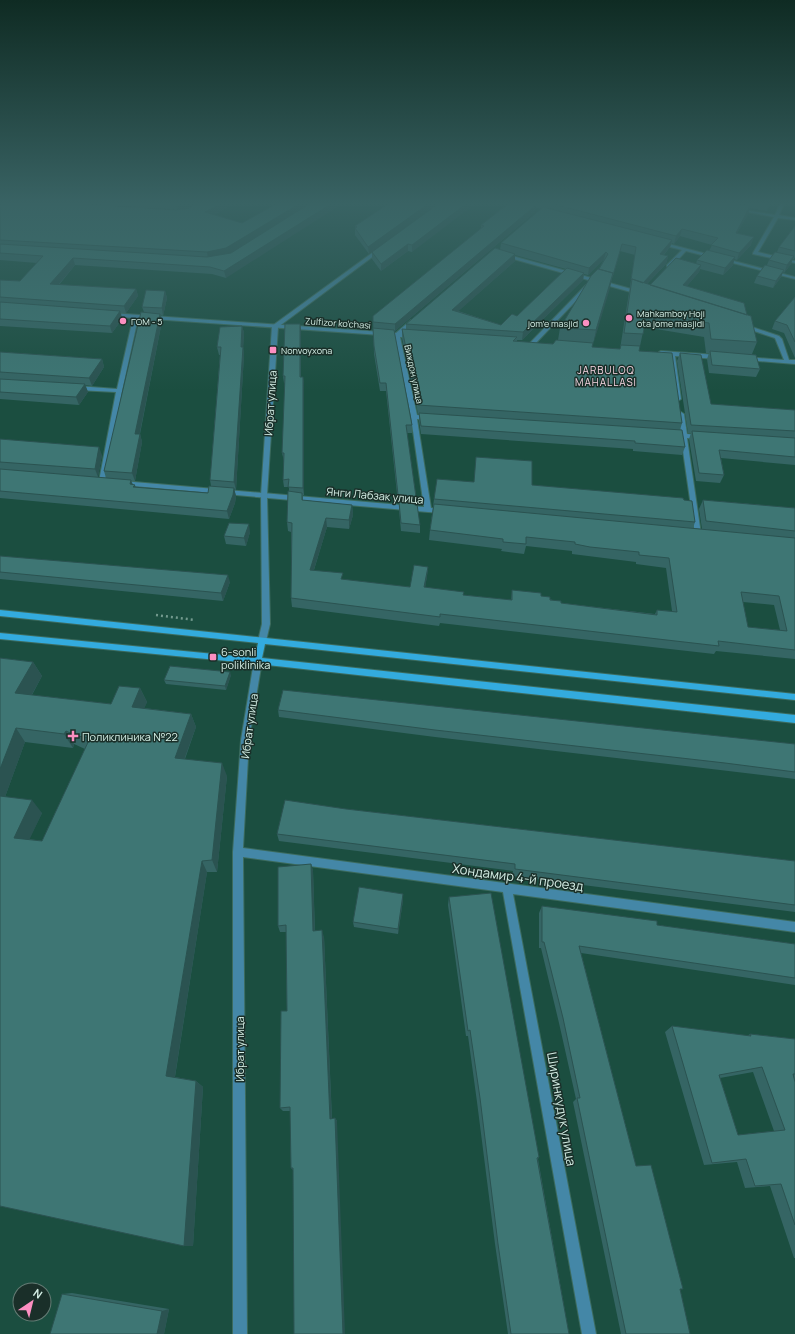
<svg xmlns="http://www.w3.org/2000/svg" width="795" height="1334" font-family="Manrope,sans-serif">
<rect width="100%" height="100%" fill="#1b4e40"/>
<g fill="none" stroke-linecap="round" stroke-linejoin="round">
<g stroke="#3c6b5e" stroke-width="2">
<path id="minor" d="M780,204H784L779,215L795,218V220L778,218L758,252L795,261V263L753,254V253L774,217L737,210L739,209L775,215Z
M661,242L795,277V279L686,251L671,267H667V265L682,250L659,244V243Z
M505,254L642,292V293L638,294L503,256V254Z
M586,285L590,286L534,345H530V343Z
M111,313L396,333L411,320H415V322L402,334L414,335V337H400L417,415L429,416L432,418L429,420L417,419L431,508L444,509L447,511L444,513L428,512L122,485L119,483L122,481L424,507L411,417L395,336L138,318L122,391L105,481L104,482H100L99,481L116,392L77,390L74,388L77,386L117,389L133,318L109,316L108,315Z
M742,325H746L779,336L782,339L789,360H795V364L745,360V358L747,357L784,360L775,338L742,327Z
M661,351L718,355L721,357L718,359L675,356L681,399L678,401L675,399L670,355L659,354V352Z
M681,412L684,414L687,434L700,435L703,437L700,439L687,438L701,534L698,536L695,534L681,437H672L669,435L672,433L681,434L678,414Z
M258,658L261,659L262,661L249,740L243,848L795,922V932L513,894L596,1334H582L503,892L243,857L247,1334H233V852L241,740L254,661L255,659Z"/>
</g>
<g stroke="#3c6b5e" stroke-width="2">
<path id="tertiary" d="M379,248L383,249L278,327L267,495L270,624L266,641L262,644L258,641L262,624L261,495L272,326Z"/>
</g>
<g stroke="#3c6b5e" stroke-width="2">
<path id="secondary" d="M0,610L795,694V700L265,644L262,658L795,715V723L258,664L0,639V633L255,658L258,643L0,616Z"/>
</g>
<path stroke="#739a8e" stroke-width="2.5" stroke-dasharray="2 3" stroke-linecap="butt" d="M156,615L195,620"/>
<use href="#minor" fill="#4487a7" fill-rule="evenodd"/>
<use href="#tertiary" fill="#4487a7" fill-rule="evenodd"/>
<use href="#secondary" fill="#33abde" fill-rule="evenodd"/>
</g>
<path fill="#356564" fill-rule="evenodd" d="M0,204H233L214,215L242,223L226,278L212,274L75,265L59,285L136,289L138,296L126,313H121L122,319L112,333L0,326V280L20,281L37,263L0,260Z
M388,204L369,254L355,235V226Z
M438,204L412,252L408,251L381,271L372,259V252Z
M508,204H770L767,211L750,208L748,214L737,233L751,245L737,260L734,259L733,265L723,275L700,269L699,272L687,286L747,315L757,342L752,354L760,369L756,377L709,373L707,359L709,353H706L704,337L644,327L639,351L682,423L680,430L685,447L682,455L633,451V449L421,434L419,421V414H418L402,338V329L406,330V324L500,250L501,243L541,209L535,207V212L395,331H394L412,425V433H407L416,497V504L420,525V533L401,531L399,510V503H398L386,391H380L374,354L373,316L481,229V225ZM680,236L712,245L709,251L697,260L696,264L650,285L647,284L666,264L668,256L664,255L670,247L672,243L674,244ZM620,251L635,255L620,349L592,347ZM515,255L566,269L517,316L501,325L458,311L515,261ZM604,259L599,269L560,328L558,340L553,344L517,342V340H522L583,280L584,274L588,275Z
M795,226V257L794,259H792L791,264L784,273L783,272L781,277L773,288L754,283L757,276L767,265L769,260L777,252L779,247Z
M165,291L167,298L163,316L161,315L162,321L140,434L142,442L135,481H131L133,484L136,488L208,493L211,486L210,480L220,355H219L217,347L242,326L244,333L243,347L244,355L236,490L234,489L236,496L235,503L229,519L0,498V439L102,455L98,477L106,478L104,471L144,312L142,307Z
M795,297V358L784,333L772,329L775,321Z
M300,324L301,331V377H303L304,384V495H303V500L352,505L353,515L349,529L327,527L314,570L343,580L410,587L428,567L427,576L425,587L464,595L511,600L512,590L541,596L561,603L655,614L657,610L672,611L666,568L636,564V562L572,554V551L526,546L524,554L501,551L502,549L429,540L430,530L434,499L532,485L684,500L695,522L693,528L702,529L699,509L703,500L795,508V659L716,651L714,654L440,623L439,626L292,607L291,598V532L288,531L287,522L289,492V487H284L283,480L284,461L282,453L285,383H284L283,376ZM743,602L774,605L780,630L748,627Z
M0,352L102,359L104,367L92,386L85,385L88,392L79,405L0,399Z
M680,353L711,404L795,410V465L721,458L724,475L720,483L696,481L689,439L691,433H688L677,361Z
M250,532L246,546L226,544L224,536Z
M0,556L230,582L223,601L0,579Z
M0,658L33,662L42,676L32,695L111,704L140,688L147,702L144,708L191,714L196,727L185,759L227,776L217,872H207L175,1077L196,1081L203,1087L193,1246L0,1206ZM25,742L73,748L74,744L85,749L42,841L29,839L42,813L5,797Z
M231,675L226,690L166,684L164,680Z
M278,710L795,744V779L720,770L435,737L279,717Z
M346,809L795,861V912L512,876L513,871L279,841L277,834Z
M311,864L313,871L315,931L324,937L332,1118H335L337,1121L293,1170L291,1168L290,1111H283L280,1108L287,1011L286,932H280L278,926Z
M449,897L539,1157L538,1159L569,1334H508L495,1244L477,1102L468,1036H466L448,905Z
M403,900L398,934L354,927L353,922Z
M542,906L657,925L795,944V985L581,953L636,1166L680,1289L690,1334H621L573,1102L576,1099L559,1023L541,948H539V913Z
M672,1026L747,1036L750,1034L795,1039V1258H794L770,1186L745,1188L737,1162L704,1165L665,1032ZM753,1072L774,1131L738,1135L720,1078Z
M72,1293L169,1309L164,1334L62,1294Z"/>
<path fill="#2b5351" d="M179,204H198L178,211L176,205Z
M220,204H233L206,219L205,212Z
M299,204H311L227,256L208,259L207,252Z
M331,204H342L226,278L224,271Z
M428,204H437L369,254L368,247Z
M466,204H475L412,252V245Z
M536,205L535,212L395,331V324Z
M750,206L748,214L733,240L736,233Z
M682,229L680,236L674,244L676,236Z
M754,237L751,245L737,260L739,253Z
M672,240L670,247L658,261L660,254Z
M408,244V251L381,271V264Z
M606,252L604,259L588,275L589,268Z
M515,254V261L452,317V310Z
M668,256L666,264L641,290L642,283Z
M794,256L791,264L784,273L787,265Z
M735,257L733,265L723,275L725,268Z
M73,258L75,265L53,291L50,284Z
M701,265L699,272L681,293L683,285Z
M784,270L781,277L773,288L776,281Z
M584,273L583,280L522,340L523,332Z
M613,273L610,288L593,345L596,330Z
M136,289L138,296L126,313L124,306Z
M165,291L167,298L163,316L162,308Z
M120,311L122,319L112,333L110,326Z
M160,314L162,321L138,442L135,434Z
M300,324L301,331L300,384Z
M242,326L244,333L243,355L241,347Z
M243,347L244,355L236,490L234,482Z
M102,359L104,367L92,386L89,378Z
M303,377L304,384V495L303,488Z
M85,384L88,392L79,405L76,397Z
M140,434L142,442L135,481L132,473Z
M99,447L102,455L98,477L95,469Z
M131,480L133,487L135,485L137,493L130,484Z
M234,488L236,496L235,503L229,519L227,511Z
M352,505L353,515L349,529V520Z
M326,518L327,527L311,579L310,570Z
M249,524L250,532L246,546L244,538Z
M428,567L427,576L424,596V587Z
M228,575L230,582L223,601L221,593Z
M33,662L42,676L25,707L15,693Z
M230,672L231,675L226,690L225,686Z
M140,688L147,702L139,721L132,707Z
M191,714L196,727L180,771L175,758Z
M16,728L25,742L1,808L0,807V769Z
M66,731L74,744L73,748L64,734Z
M222,763L227,776L217,872L212,860Z
M32,800L42,813L25,849L14,838Z
M202,861L207,872L174,1082L166,1076Z
M311,864L313,871L315,938L313,931Z
M403,894V900L398,934V929Z
M322,930L324,937L332,1122L330,1119Z
M196,1081L203,1087L193,1246H184Z
M335,1118L337,1121L345,1334H343Z
M169,1309L164,1334H157L162,1311Z"/>
<path fill="#3e7674" stroke="#2b5351" fill-rule="evenodd" d="M0,204H86L176,210L189,208L196,204H220L205,212L242,223L276,204H299L226,248L207,252L0,240Z
M309,204H331L224,271L210,267L73,258L50,284L136,289L124,306L0,297V280L20,281L43,256L0,253V244L207,257L231,253Z
M388,204H428L368,247L355,228L357,227L355,226Z
M438,204H466L412,245L408,244L381,264L372,252Z
M508,204H533L536,205L395,324L373,322V316L484,226L481,225Z
M553,204H738L750,206L736,233L754,237L739,253L711,245L718,238L682,229L676,236Z
M543,207L672,240L660,254L668,256L643,283L632,279L631,280L636,247L622,244L613,275V273L599,269L608,254L606,252L589,268L501,243Z
M795,226V251L779,247Z
M495,248L515,254L452,310L501,325L512,314L517,316L567,268L584,273L523,332L406,324Z
M707,250L735,257L725,268L697,260Z
M775,252L794,256L787,265L769,260Z
M676,258L701,265L683,285L744,303L747,315L650,285Z
M765,265L784,270L776,281L757,276Z
M598,269L613,273L596,330L560,328L591,276Z
M632,279L751,316L757,342L711,339L709,323L647,313L643,334L624,333Z
M146,290L165,291L162,308L142,307Z
M795,297V342L787,325L775,321Z
M0,302L120,311L110,326L0,319Z
M141,312L160,314L135,434H140L132,473L104,471Z
M285,324H300V377H303V488L288,487L289,479L283,480L284,453H282L285,376H283Z
M242,326L241,347H243L234,482L210,480L221,347H217L220,327Z
M373,328L394,330L412,425H406L416,497L398,495L386,383H380L374,346Z
M402,329L517,337L513,341L553,344L556,340L593,343L592,347L620,349L621,345L640,346L639,351L672,353L682,423L418,405Z
M710,351L756,355L760,369L712,365Z
M0,352L102,359L89,378L0,372Z
M680,353L701,355L711,404L795,410V431L691,425Z
M0,379L85,384L76,397L0,392Z
M419,413L682,430L685,447L635,443V441L421,426Z
M692,431L795,438V457L719,450L724,475L699,473Z
M0,439L99,447L95,469L0,462Z
M476,457L532,461V485L683,498L684,500L692,501L695,522L434,499L437,479L474,482Z
M0,469L131,480L130,484L135,485L133,487L208,493L209,486L234,488L233,495L227,511L0,491Z
M288,491L302,493V500L352,505L349,520L326,518L310,570L343,573L341,579L410,587L414,565L428,567L424,587L464,592L463,595L512,600V590L541,593V596L550,597V600L561,601V603L657,615V610L677,612L669,558L639,555V552L590,547L575,544V542L526,537V544L503,542V539L430,530L434,504L795,538V650L718,641L719,646L440,614V617L291,598L292,523L287,522ZM741,592L779,596L787,631L748,627Z
M703,500L795,508V531L706,521Z
M399,502L417,504L420,525L401,523Z
M229,523L249,524L244,538L224,536Z
M0,556L228,575L221,593L0,572Z
M0,658L33,662L15,693L111,704L119,686L140,688L132,707L191,714L175,758L222,763L212,860L202,861L166,1076L196,1081L184,1246L0,1206V796L32,800L14,838L42,841L90,738L77,736L66,731L64,734L16,728L0,769Z
M170,666L230,672L225,686L164,680Z
M283,690L795,744V772L725,763L435,730L278,710Z
M285,800L346,809L795,861V905L515,869V864L277,834Z
M311,864L313,931L322,930L330,1119L335,1118L343,1334H294L293,1168H291L290,1107L280,1108L281,1011H287L286,925L278,926V867Z
M359,887L403,894L398,929L353,922Z
M491,893L539,1157L537,1158L569,1334H511L498,1244L480,1098L470,1030L468,1031L449,897Z
M542,906L657,921V925L795,944V978L579,946L636,1166L651,1165L683,1289H680L690,1334H626L577,1098H580L563,1018L544,942H542Z
M672,1026L751,1036L750,1034L795,1039V1074H793L795,1082V1225L781,1184L755,1186L746,1159L712,1163ZM762,1067L785,1130L738,1135L719,1075Z
M62,1294L162,1311L157,1334H50Z"/>
<linearGradient id="sky" x2="0" y2="1"><stop stop-color="#0f2b23"/><stop offset="0.52" stop-color="#396364"/><stop offset="1" stop-color="#396364" stop-opacity="0"/></linearGradient>
<rect width="795" height="391" fill="url(#sky)"/>
<g fill="#fc8fc1" stroke="#1a2f29" stroke-width="1.5">
<circle cx="629" cy="318" r="4"/>
<circle cx="123" cy="321" r="4"/>
<circle cx="586" cy="323" r="4"/>
<rect x="269" y="346" width="8" height="8" rx="2"/>
<rect x="209" y="653" width="8" height="8" rx="2"/>
<path d="M71 730h4v4h4v4h-4v4h-4v-4h-4v-4h4z"/>
</g>
<g text-anchor="middle" dominant-baseline="central" stroke-width="3" stroke-linejoin="round" paint-order="stroke">
<g font-size="9" fill="#d4eee5" stroke="#1a2f29" text-anchor="start">
<text x="637" y="313">Mahkamboy Hoji<tspan x="637" dy="10">ota jome masjidi</tspan></text>
<text x="131" y="321">ГОМ - 5</text>
<text x="578" y="323" text-anchor="end">jom'e masjid</text>
<text x="281" y="350">Nonvoyxona</text>
</g>
<g font-size="9" fill="#d4eee5" stroke="#1a2f29">
<text transform="translate(338 323) rotate(4)">Zulfizor ko'chasi</text>
<text transform="translate(414 374) rotate(78)">Виждон улица</text>
</g>
<g font-size="10" letter-spacing="1" fill="#f9d8e5" stroke="#1a2f29">
<text x="606" y="370">JARBULOQ<tspan x="606" dy="12">MAHALLASI</tspan></text>
</g>
<g font-size="11" fill="#d4eee5" stroke="#1a2f29">
<text transform="translate(270 403) rotate(-86)">Ибрат улица</text>
<text transform="translate(375 495) rotate(5)">Янги Лабзак улица</text>
<text transform="translate(249 726) rotate(-82)">Ибрат улица</text>
<text transform="translate(239 1049) rotate(-90)">Ибрат улица</text>
</g>
<g font-size="11" fill="#d4eee5" stroke="#1a2f29" text-anchor="start">
<text x="221" y="651">6-sonli<tspan x="221" dy="13">poliklinika</tspan></text>
<text x="82" y="736">Поликлиника №22</text>
</g>
<g font-size="13" fill="#d4eee5" stroke="#1a2f29">
<text transform="translate(518 877) rotate(8)">Хондамир 4-й проезд</text>
<text transform="translate(562 1109) rotate(80)">Ширинкудук улица</text>
</g>
</g>
<g transform="translate(32 1302) rotate(35)"><circle r="19" fill="#1a2f29" stroke="#647b74"/>
<path d="M0-3L7 15L0 10L-7 15Z" fill="#fc8fc1"/>
<text y="-6" font-size="11" font-weight="bold" text-anchor="middle" fill="#d4eee5">N</text>
</g>
</svg>
